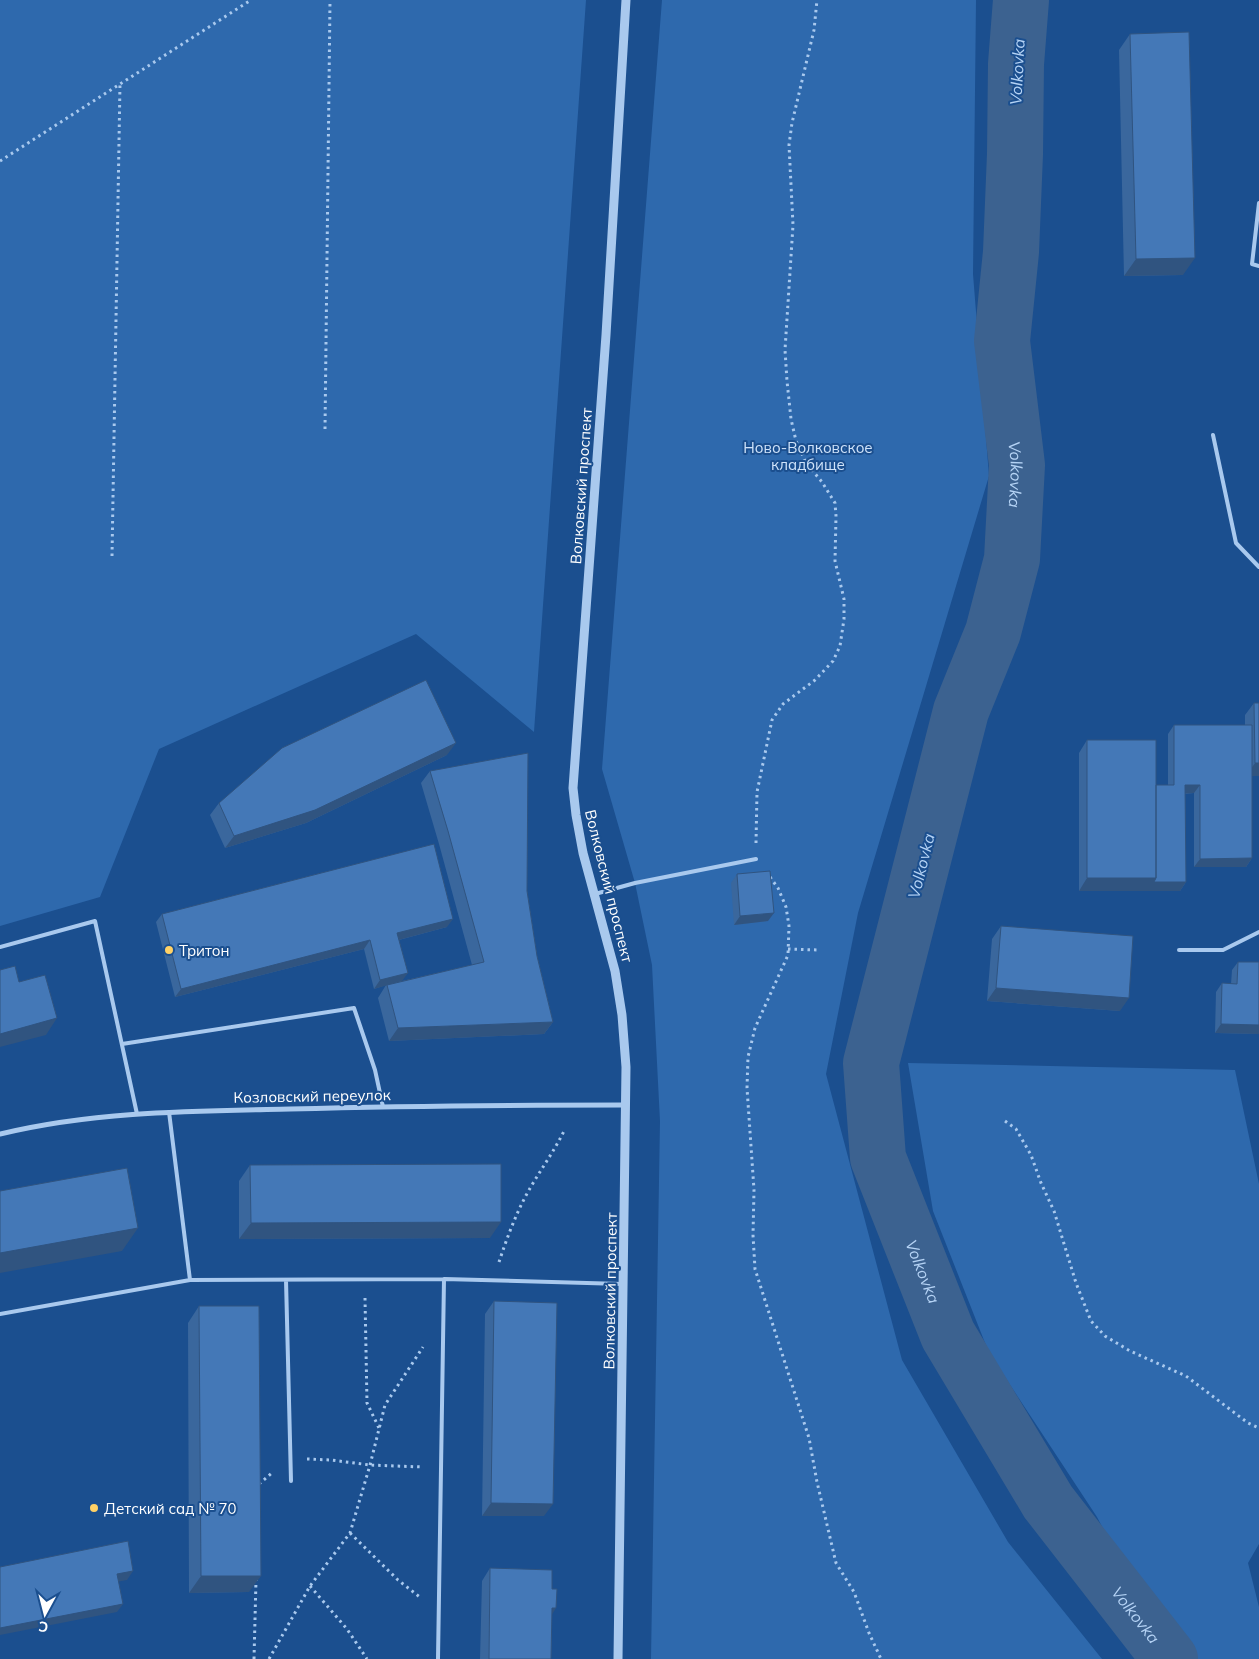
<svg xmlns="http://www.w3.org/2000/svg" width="1259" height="1659" font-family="Mulish,sans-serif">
<rect width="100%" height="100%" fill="#1b4f8f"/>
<path fill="#2e69ad" d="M0,0H586L534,732L416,634L159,749L100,897L0,926Z
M662,0H976L973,274L989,476L858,913L826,1074L902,1360L1008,1542L1102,1659H651L660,1121L652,965L635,883L602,769Z
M908,1063L1235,1070L1259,1184V1544L1248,1563L1259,1607V1659H1171L1097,1517L989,1353L933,1211Z"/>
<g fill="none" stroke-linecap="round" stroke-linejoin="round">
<path stroke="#3c6290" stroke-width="56" id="s1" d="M1021,0L1016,64L1015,154L1011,252L1002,341L1017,465L1012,559L993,632L961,711L871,1063L878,1158L948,1335L1048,1502L1170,1659"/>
<path stroke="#a9c9ee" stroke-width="3" stroke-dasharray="2.5 4" stroke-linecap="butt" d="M0,161L251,0
M325,429L330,0
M112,556L120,83
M756,843L757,792L772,720L783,704L815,680L833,661L840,646L844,619V599L835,561L836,516L835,503L822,482L806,463L796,441L791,419L787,381L785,350L793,225L789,145L792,123L814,30L817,0
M770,877L778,888L786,907L789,926L788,955L755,1028L748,1057L747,1088L754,1190L753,1235L755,1269L809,1438L817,1482L836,1563L854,1592L869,1633L881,1659
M788,949L818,950
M1005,1121L1016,1129L1031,1155L1041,1183L1054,1211L1076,1283L1091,1321L1105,1336L1130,1351L1186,1376L1248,1423L1259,1428
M499,1262C507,1238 516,1213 529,1190C541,1169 555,1150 565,1129
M365,1298L367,1403L379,1428
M307,1459L331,1460L370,1465L423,1467
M259,1484L273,1472
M350,1533L398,1580L421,1598
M310,1586L347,1629L367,1659
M254,1659L256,1580
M269,1659L310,1586L350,1533L370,1465L385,1405L423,1347"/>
<path stroke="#a9c9ee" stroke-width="4" d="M1259,203L1252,264L1259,266
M1213,435L1236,543L1259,567
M595,894L635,883L756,859
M0,947L95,921L137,1114
M1179,950H1223L1259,932
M122,1044L354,1008L375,1070L383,1107
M169,1112L190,1280
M286,1280L291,1481
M0,1314L190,1280L444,1279
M438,1659L444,1279L622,1284"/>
<path stroke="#a9c9ee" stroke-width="5" d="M0,1134C95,1111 193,1111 290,1109C402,1106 514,1105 626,1105"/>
<path stroke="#a9c9ee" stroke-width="9" d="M618,1659L626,1067L622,1015L615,971L583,853L576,815L573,788L606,335L626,0"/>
</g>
<path fill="#3a679d" d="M1130,34L1183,275L1124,276L1119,50Z
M1254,703H1259V776H1252V858L1246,867H1194V793L1185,794L1186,882L1180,891H1079V753L1087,740L1156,785H1168V734L1174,725H1245V715Z
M447,755L306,823L225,848L210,815L219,803Z
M430,771L527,891L537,956L553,1022L544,1034L389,1041L378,998L386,985L374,989L364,949L175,997L156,922L162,914L447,927L399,940L402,981L472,965L439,844L421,783Z
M737,874L768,921L734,925L731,883Z
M1001,926L1120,1011L987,1001L992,939Z
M1238,962H1259V1034L1215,1033L1216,992L1222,983L1231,984L1232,970Z
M250,1165L490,1238L239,1239V1181Z
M494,1301L544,1516H482L485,1314Z
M199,1306L249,1592L189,1593L188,1323Z
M490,1568L552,1615L551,1659H480L482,1581Z"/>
<path fill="#305480" d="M1195,258L1183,275L1124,276L1136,259Z
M456,743L447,755L306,823L225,848L234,836Z
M1255,763H1259V776H1246Z
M1185,785H1200L1194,793L1179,794Z
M1252,858L1246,867H1194L1200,859Z
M1087,878H1156L1186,882L1180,891H1079Z
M774,913L768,921L734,925L740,916Z
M453,919L447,927L391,942L397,933Z
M370,940L364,949L175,997L181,989Z
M408,973L402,981L374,989L380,980Z
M996,988L1129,998L1120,1011L987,1001Z
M57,1018L46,1035L0,1047V1034Z
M553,1022L544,1034L389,1041L398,1028Z
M1221,1024L1259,1025V1034L1215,1033Z
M501,1222L490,1238L239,1239L251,1223Z
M138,1228L122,1251L0,1273V1253Z
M491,1503L553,1504L544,1516H482Z
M133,1571L127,1580L111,1583L117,1574Z
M201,1576H261L249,1592L189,1593Z
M123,1604L117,1612L0,1635V1628Z
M552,1608H556L548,1621Z"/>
<path fill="#4478b7" stroke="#305480" d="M1189,32L1195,258L1136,259L1130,34Z
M426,680L456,743L315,810L234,836L219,803L282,748Z
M1254,703H1259V763H1255Z
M1174,725H1252V858L1200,859V785H1185L1186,882H1154L1156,878V785H1174Z
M1087,740H1156V878H1087Z
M528,753L527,891L537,956L553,1022L398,1028L387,985L484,962L448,831L430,771Z
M434,844L453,919L397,933L408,973L380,980L370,940L181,989L162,914Z
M770,871L774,913L740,916L737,874Z
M1001,926L1133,936L1129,998L996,988Z
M1238,962H1259V1025L1221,1024L1222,983L1237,984Z
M15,966L19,982L45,975L57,1018L0,1034V970Z
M501,1164V1222L251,1223L250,1165Z
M127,1168L138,1228L0,1253V1191Z
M494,1301L557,1303L553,1504L491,1503Z
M199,1306H259L261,1576H201Z
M128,1541L133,1571L117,1574L123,1604L0,1628V1567Z
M490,1568L552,1570V1589H557L556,1608H552L551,1659H489Z"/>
<g fill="#ffd166" stroke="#1b4f8f" stroke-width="2">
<circle cx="169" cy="950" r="5"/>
<circle cx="94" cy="1508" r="5"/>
</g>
<g text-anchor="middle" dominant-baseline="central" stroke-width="4" stroke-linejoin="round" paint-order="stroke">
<g font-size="15" fill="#cfe3fa" stroke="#1b4f8f">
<text x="808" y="447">Ново-Волковское<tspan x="808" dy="17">кладбище</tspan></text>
</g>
<g font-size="15" fill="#fff" stroke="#1b4f8f">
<text transform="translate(581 486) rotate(-86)">Волковский проспект</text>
<text transform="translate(609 886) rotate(76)">Волковский проспект</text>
<text transform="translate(312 1096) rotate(-1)">Козловский переулок</text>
<text transform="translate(610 1291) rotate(-89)">Волковский проспект</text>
</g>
<g font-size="15" fill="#fff" stroke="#1b4f8f" text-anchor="start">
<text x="179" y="950">Тритон</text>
<text x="104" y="1508">Детский сад № 70</text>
</g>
<g font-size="16" font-style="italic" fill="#b5d3f5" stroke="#1b4f8f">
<text transform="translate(1017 72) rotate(-87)">Volkovka</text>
<text stroke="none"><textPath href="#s1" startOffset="476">Volkovka</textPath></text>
<text transform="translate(921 866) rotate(-76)">Volkovka</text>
<text stroke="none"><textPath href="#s1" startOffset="1302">Volkovka</textPath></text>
<text stroke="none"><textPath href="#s1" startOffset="1708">Volkovka</textPath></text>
</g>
</g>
<g transform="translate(45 1614) rotate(187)" stroke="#1b4f8f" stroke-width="4" paint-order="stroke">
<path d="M0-4L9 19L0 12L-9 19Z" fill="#ffffff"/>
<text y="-8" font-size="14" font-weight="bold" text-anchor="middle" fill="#ffffff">С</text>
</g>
</svg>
